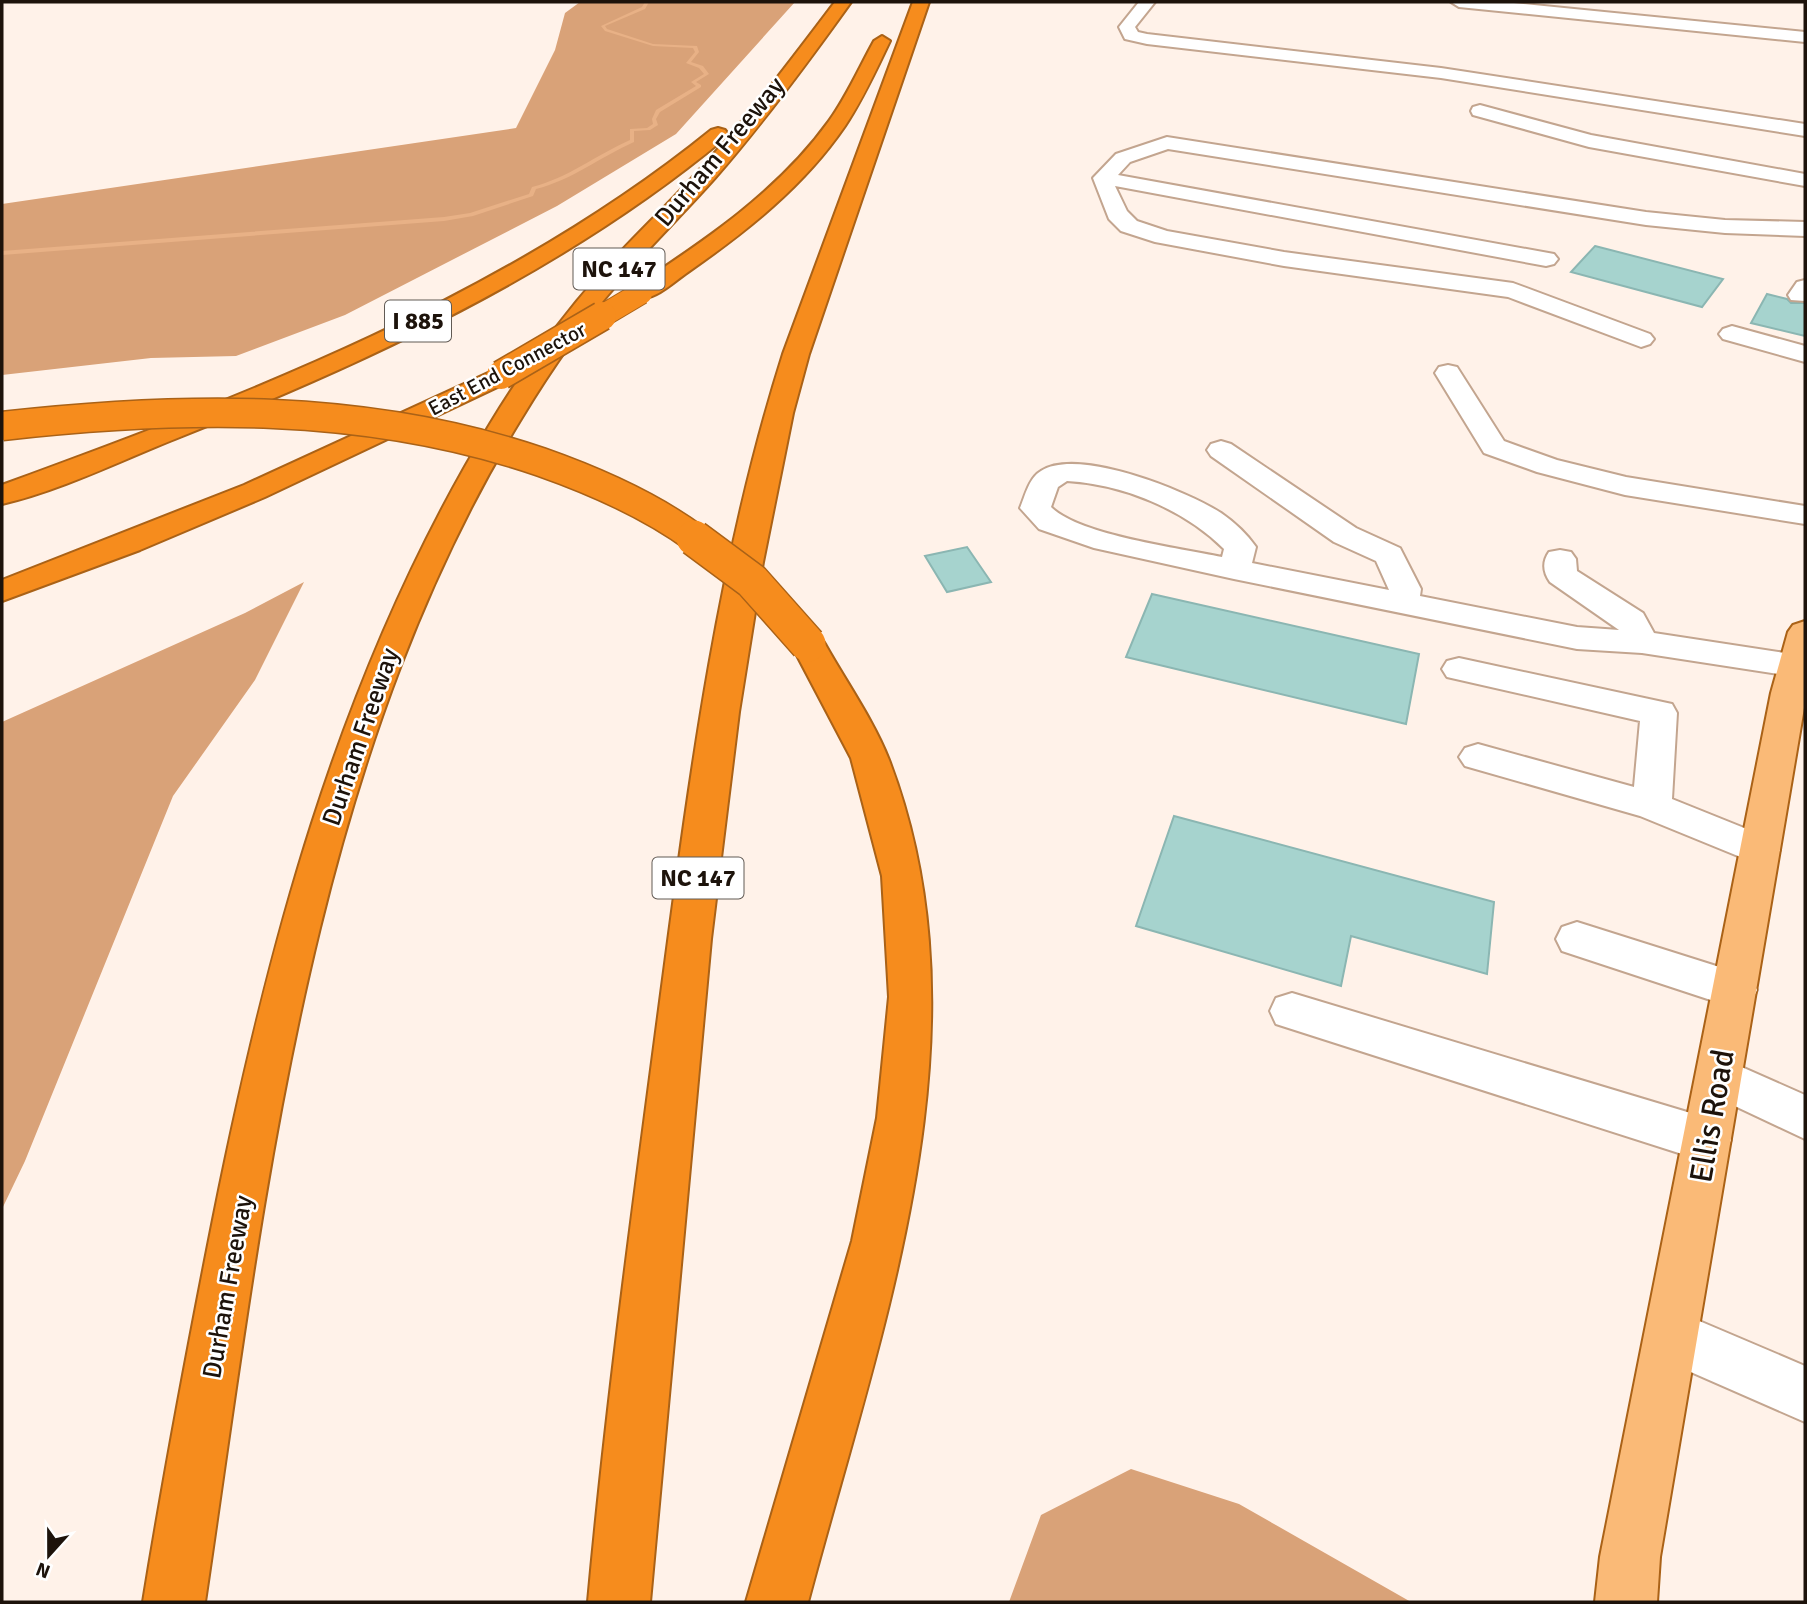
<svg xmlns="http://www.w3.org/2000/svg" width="1807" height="1604" font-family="Signika,sans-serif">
<rect width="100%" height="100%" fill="#fff2e9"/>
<path fill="#d9a278" d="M580,2H795L676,134L557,206L345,315L236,356L151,358L2,375V204L516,128L555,50L565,13Z
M304,582L255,680L173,796L25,1161L2,1209V722L245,613Z
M1131,1469L1239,1504L1411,1602H1009L1041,1515Z"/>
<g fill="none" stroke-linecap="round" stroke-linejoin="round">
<path fill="#e8b186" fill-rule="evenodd" d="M645,2H649L645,9L605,26L607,29L653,44L697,46L699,52L691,62L703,66L709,74L696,82L701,85V87L660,112L656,119L658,125L650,130L634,131V142C600,157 572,180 536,189L533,196L473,216L444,221L2,255V251L444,217L470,213L529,194L532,187C568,178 596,155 630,140V129L647,128L653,124L652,119L656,110L696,86L691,82L704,74L699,68L686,63L695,52L693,48L653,46L605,31L601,26L642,7Z"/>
</g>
<path fill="#a6d3ce" stroke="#8bb6b2" stroke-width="2" d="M1595,246L1723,279L1702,307L1571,272Z
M1767,294L1787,299L1791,303H1805V336L1751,323Z
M967,547L991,582L947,592L925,556Z
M1152,594L1419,654L1406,724L1126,657Z
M1174,816L1494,902L1487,974L1351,936L1341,986L1136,926Z"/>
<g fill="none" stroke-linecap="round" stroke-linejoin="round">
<g stroke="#c3a58f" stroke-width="4">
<path id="minor" d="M1139,2H1155L1135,27L1138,32L1147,34L1441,68L1805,124V136L1441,78L1147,44L1125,39L1119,27Z
M1451,2H1504L1805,32V42L1459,7Z
M1480,105L1591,135L1805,174V186L1589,147L1473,115L1471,111L1473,107Z
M1167,137L1646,212L1725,220L1805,222V236L1725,233L1646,225L1168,149L1130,162L1118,175L1554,254L1558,259L1554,264L1546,266L1115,186L1127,211L1137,221L1167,231L1284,252L1513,283L1650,334L1654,339L1650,344L1641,347L1508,297L1284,266L1155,242L1121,231L1109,219L1093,178L1116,154Z
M1805,280V301L1791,300L1788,295L1797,282Z
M1732,326L1805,346V362L1723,339L1719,334L1723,329Z
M1448,365L1457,367L1504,441L1557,460L1626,477L1805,506V524L1625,495L1537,472L1484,453L1435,373L1439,367Z
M1221,441L1231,444L1356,528L1400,548L1421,589L1420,596L1577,627L1619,630L1550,582C1543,572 1542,562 1549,552L1560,550L1571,552L1576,559L1577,571L1643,613L1654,633L1805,656V678L1642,653L1577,649L1234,579L1094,548L1039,529L1020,508C1025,496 1029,478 1041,471C1078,447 1187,491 1221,513C1234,522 1247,534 1256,547L1252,563L1389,590L1376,561L1334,542L1211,456L1207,450L1211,444ZM1067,481C1122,484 1184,509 1224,549L1222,557C1179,548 1079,535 1051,507L1058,487Z
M1459,658L1672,704L1677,713L1672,799L1774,840L1780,850L1774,860L1760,865L1640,816L1465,766L1459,757L1465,748L1478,744L1634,787L1640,721L1447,677L1442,669L1447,661Z
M1577,922L1751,977L1757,990L1751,1003L1735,1008L1562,951L1556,939L1562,927Z
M1292,993L1707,1118L1724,1125L1731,1140L1724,1155L1707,1162L1276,1024L1270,1011L1276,998Z
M1719,1057L1805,1095V1139L1703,1091L1696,1077L1703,1063Z
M1671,1309L1805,1366V1422L1652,1355L1644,1336L1652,1317Z"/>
</g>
<g stroke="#aa6217" stroke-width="4">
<path id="major" d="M1805,621V702L1660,1557L1657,1602H1595L1600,1557L1771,693L1788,632L1793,625Z"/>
</g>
<g stroke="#aa6217" stroke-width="4">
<path id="highway" d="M835,2H851C808,62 764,122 715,178C684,213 650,246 619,282C582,324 550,371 521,419C307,768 264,1205 205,1602H143C162,1485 184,1367 207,1250C263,962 336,677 490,424C522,371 560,319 601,273C633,237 668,205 700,169C749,116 792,59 835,2Z
M913,2H929L809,354L793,413L763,562L739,712L711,939L650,1602H588C606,1404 633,1206 659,1009C688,790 716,565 783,354Z
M882,36L890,41C876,70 863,99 845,126C804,186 747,231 688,272C672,283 653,303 633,298L629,293L633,288C704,241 778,192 829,121C847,96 859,68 874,41Z
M718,128L725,130L728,134L725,138C564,272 368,362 175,439C120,461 59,491 2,504V485C248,395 505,297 711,130Z
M501,367L510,369L514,375L510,381L265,497L140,550L2,601V580L244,485Z
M808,633L820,636L825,644C845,680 874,721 889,760C994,1035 879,1333 808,1602H746L852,1241L877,1118L889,997L882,876L851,758L791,644L796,636Z"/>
</g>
<use href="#minor" fill="#fff" fill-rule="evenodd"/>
<use href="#major" fill="#faba77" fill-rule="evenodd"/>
<use href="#highway" fill="#f68c1d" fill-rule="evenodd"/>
<g stroke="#aa6217" stroke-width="24" stroke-linecap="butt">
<path id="highway-bridge-far2" d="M599,318L641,293"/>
</g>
<g stroke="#aa6217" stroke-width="31" stroke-linecap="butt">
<path id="highway-bridge-far1" d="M501,375L602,316
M2,426C183,406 366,402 541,462C595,481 650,505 696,539"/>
</g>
<g stroke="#aa6217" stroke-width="38" stroke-linecap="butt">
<path id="highway-bridge" d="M694,538L752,581L808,644"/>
</g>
<use href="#highway-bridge-far2" stroke="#f68c1d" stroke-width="22"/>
<use href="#highway-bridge-far1" stroke="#f68c1d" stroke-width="28"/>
<use href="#highway-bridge" stroke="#f68c1d" stroke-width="35"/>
</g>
<g text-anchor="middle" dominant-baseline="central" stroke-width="5" stroke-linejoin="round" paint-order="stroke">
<g font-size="21" fill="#1d130b" stroke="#fff">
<text transform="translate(507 369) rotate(-28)">East End Connector</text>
</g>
<g fill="#fff" stroke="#615a54" stroke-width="2">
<rect x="573.5" y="248.5" width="91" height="41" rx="5"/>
<rect x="385" y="300.5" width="66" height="41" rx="5"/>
<rect x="652.5" y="857.5" width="91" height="41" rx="5"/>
</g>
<g font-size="24" font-weight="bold" fill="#1d130b">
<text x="619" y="269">NC 147</text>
<text x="418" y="321">I 885</text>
<text x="698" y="878">NC 147</text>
</g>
<g font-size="26" fill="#1d130b" stroke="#fff">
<text transform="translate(720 152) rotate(-50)">Durham Freeway</text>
<text transform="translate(361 737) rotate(-71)">Durham Freeway</text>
<text transform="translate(228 1287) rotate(-80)">Durham Freeway</text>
</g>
<g font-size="32" fill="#1d130b" stroke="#fff">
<text transform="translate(1712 1116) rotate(-80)">Ellis Road</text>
</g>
</g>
<rect width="1807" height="1604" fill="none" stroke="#1d130b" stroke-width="7"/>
<g transform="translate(49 1555) rotate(201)" stroke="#ffffff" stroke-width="5" paint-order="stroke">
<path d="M0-5L12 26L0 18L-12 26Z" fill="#1d130b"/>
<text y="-10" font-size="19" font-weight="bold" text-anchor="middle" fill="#1d130b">N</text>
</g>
</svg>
